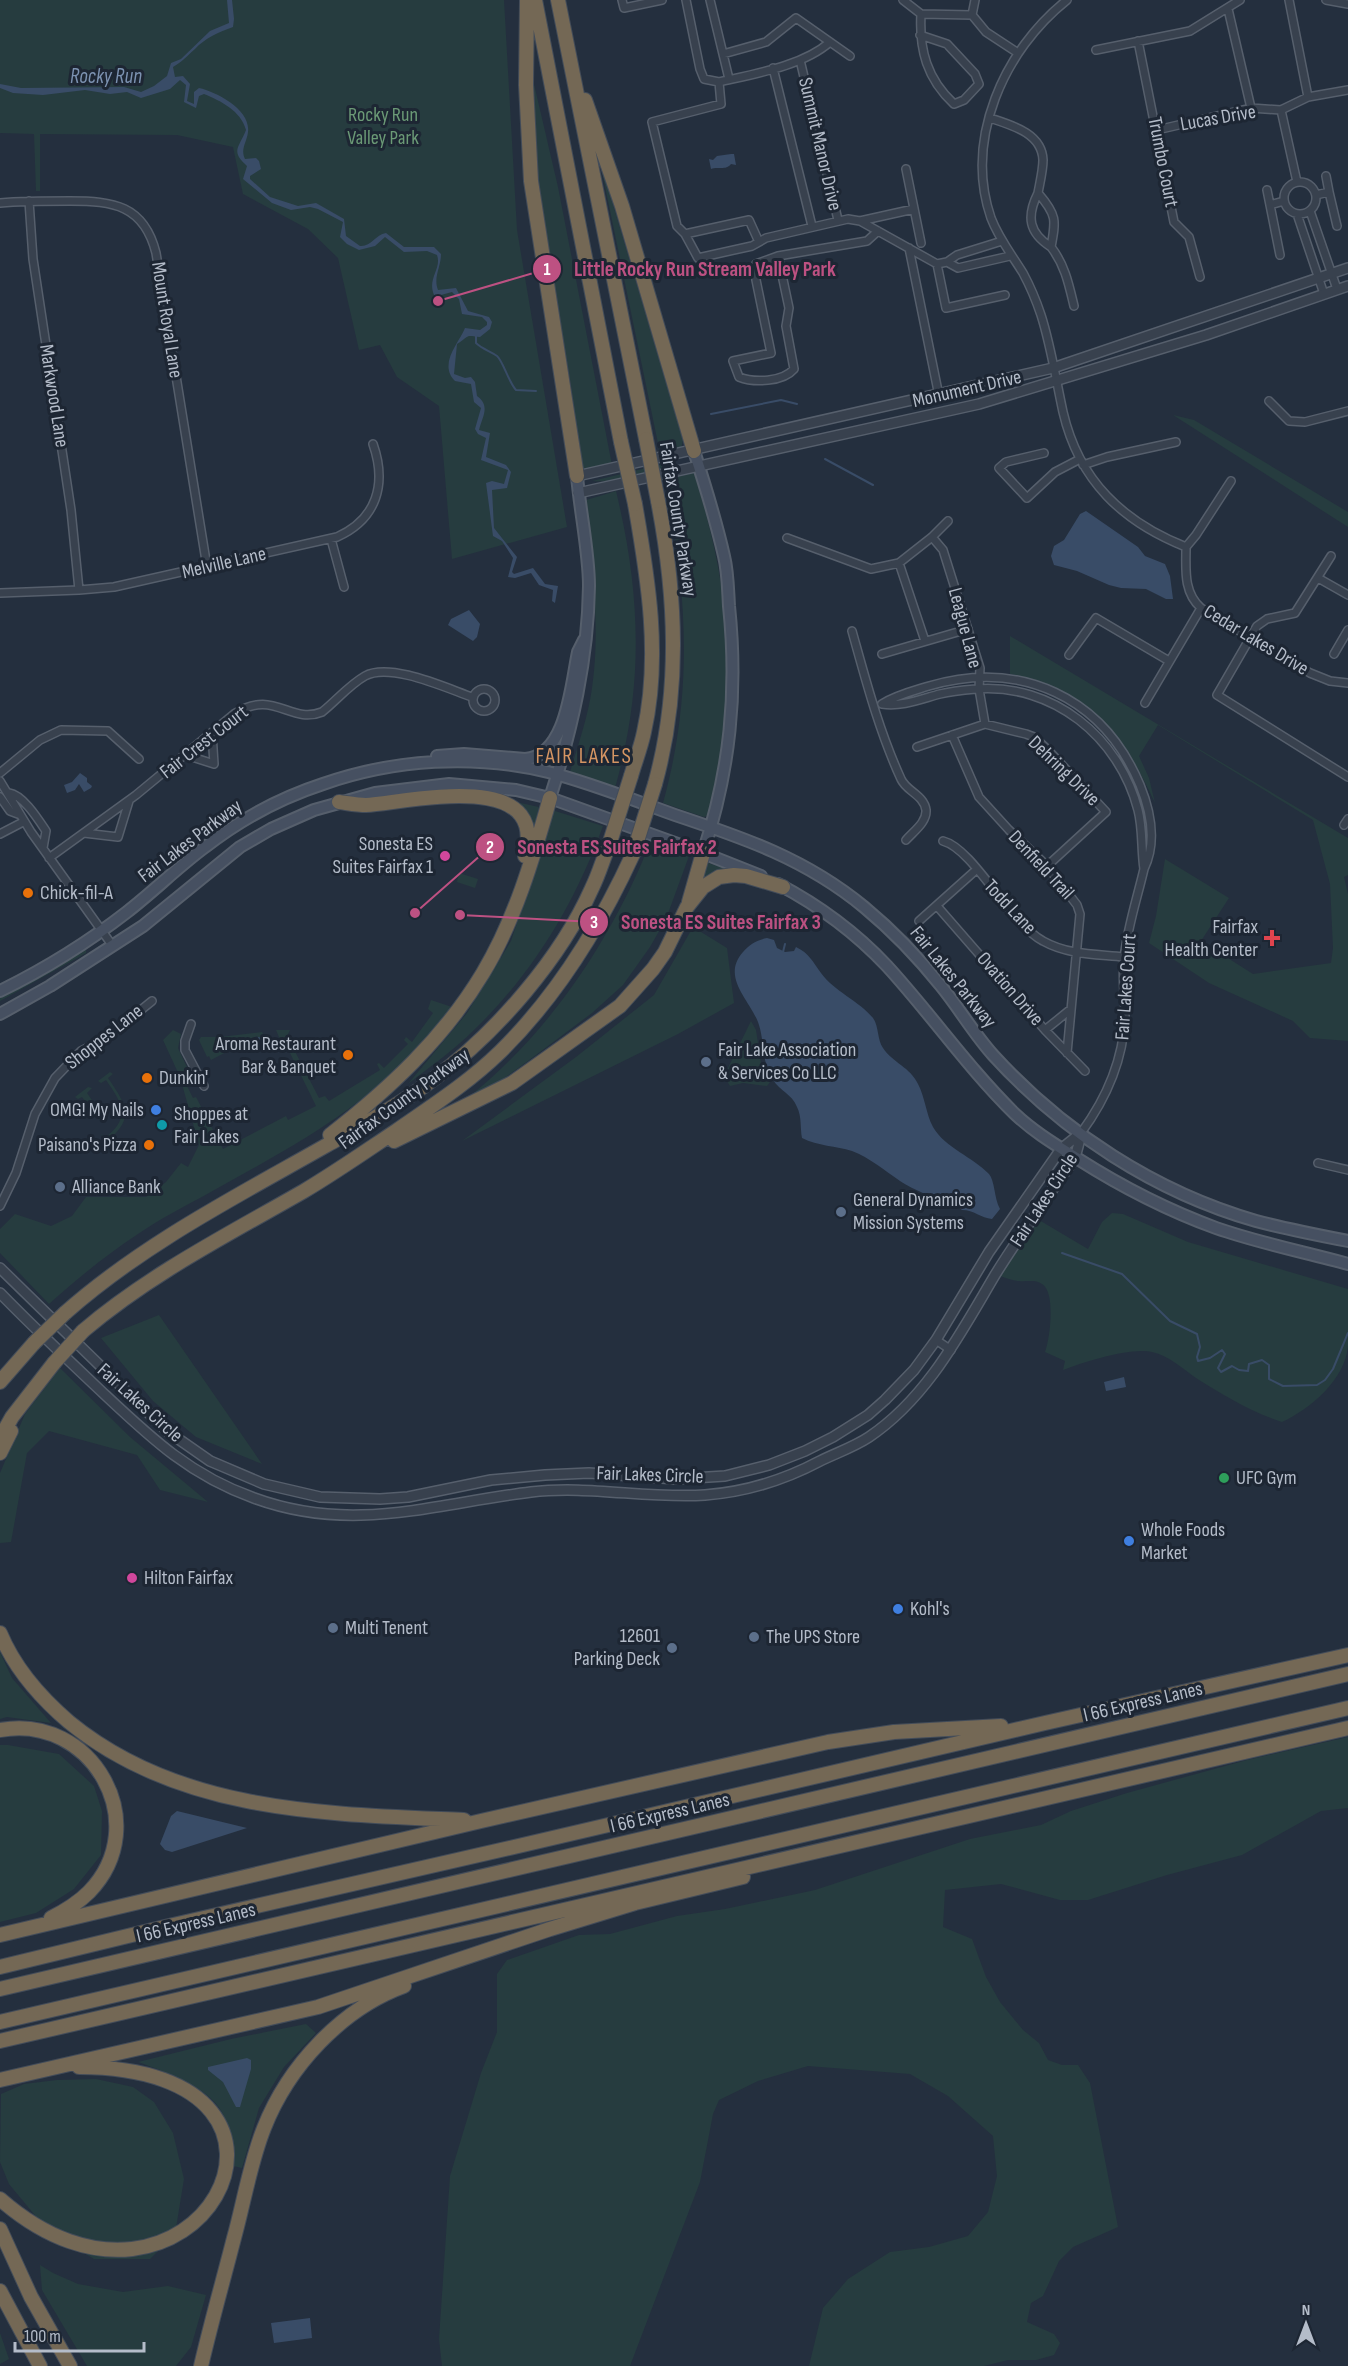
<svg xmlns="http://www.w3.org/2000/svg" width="1348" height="2366" font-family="'Sofia Sans Condensed',sans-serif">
<rect width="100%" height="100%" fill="#242f3e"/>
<path fill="#263c3f" d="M0,0H504L517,230L567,527L452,559L439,406L397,377L380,345L359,350L338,258L308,229L243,194L233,147L177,135L40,134V191H36L34,134L0,133Z
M534,84L558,187L612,465L584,471L581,469C576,438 575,406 569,374C561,325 549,275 542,226C536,179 535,132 534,84Z
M599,157L683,440L681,449L660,453Z
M1173,415L1194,420L1348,512V527Z
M663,464H676C665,475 609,483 592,481Z
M694,473C723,563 737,655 722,749C719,772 716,795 707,816L704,817L663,803C694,691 687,592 665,480Z
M616,491C641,594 644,686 615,788L570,772C578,745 588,717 592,688C601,626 592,563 583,501Z
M1010,636L1348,838V875L1344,877L1348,894V1041L1310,1038L1293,1021L1209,983L1149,943L1156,916L1165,859L1229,898L1201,941L1253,974L1331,963L1333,948L1330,884L1313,820L1158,725L1139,756L1149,778L1155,803C1123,734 1088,689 1010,674Z
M516,802L539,807L533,831L523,811Z
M555,811L603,826C575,903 534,972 475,1029C454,1050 431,1066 408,1084L467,1013L511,941L553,812Z
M650,843L689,856L666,919L650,947L623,985L592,1013L528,1061L503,1079L465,1100C548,1035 611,941 650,843Z
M708,863L730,870L701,884Z
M459,873L478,879L475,888L457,882Z
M693,927L727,948L734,1003L678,1034L462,1141L576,1057L654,995Z
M84,949H86V953L0,1001V996L36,978Z
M431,1000L452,1007C390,1095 301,1142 209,1193C185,1206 160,1219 138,1234C106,1255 77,1279 49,1304L0,1253V1229L15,1214L51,1226L72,1216L86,1197H146L166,1182L181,1163L188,1167L199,1145L180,1077L163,1040L173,1030L181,1034L178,1048L193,1080L186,1084L193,1098L196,1097L223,1149L286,1116L288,1120L316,1106L290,1053L281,1042L276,1030H290L287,1036L302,1065L309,1064L304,1069L319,1098L325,1096L329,1101L380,1070L377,1064L379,1063L384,1068L408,1044L404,1040L406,1037L412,1042L433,1013L428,1009Z
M751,1021L756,1030L761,1063L770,1082L767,1086L743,1083L730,1086L724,1076Z
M262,1032L269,1044L265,1049L257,1036L211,1060L209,1056L207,1057L199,1040L201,1037H220Z
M110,1072L113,1074L108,1078C125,1103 136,1118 108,1140L109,1146L101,1134L106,1137C131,1117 122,1103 106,1080L101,1083L98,1081Z
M88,1087L92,1088L87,1093L98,1109L103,1107L105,1109V1117L100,1120L82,1097L78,1099L75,1097Z
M1112,1213L1123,1214L1188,1242L1348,1289C1348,1308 1348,1328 1348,1346C1345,1380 1310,1409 1282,1422C1251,1412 1223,1395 1196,1378C1182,1368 1169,1356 1152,1352C1130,1347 1084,1362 1063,1370L1065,1361L1045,1352C1050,1339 1056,1292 1042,1284C1035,1279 1027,1282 1019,1281C1013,1281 1006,1278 1000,1276L1039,1220L1088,1249L1102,1222Z
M159,1315L262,1464L196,1437L153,1401L101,1338Z
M60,1368L130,1437L208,1502L160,1490L137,1455L49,1431L27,1453L11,1542L0,1543V1473L25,1414Z
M0,1652L12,1678L51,1723L7,1717L0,1719Z
M1348,1737V1808L1321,1811L1242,1855L1167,1875L1088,1900H1060L1001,1884L945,1890L943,1927L972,1939L986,1977L1000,2002L1023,2030L1039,2043L1048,2060L1062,2065H1078L1090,2083L1118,2227L1073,2247L1059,2261L1043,2296L1031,2303L1027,2322L1054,2334L1060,2343L1054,2355L1036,2360H1008L984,2366H809L823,2308L848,2279L890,2252L929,2247L968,2236L988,2212L997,2176L993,2136L948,2096L910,2074L808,2066L758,2081L719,2100L713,2114L700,2182L630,2366H442L439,2339L450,2176L481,2073L497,2032V1974L507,1960L579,1935L610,1934L677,1916L725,1909L815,1890L970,1839L1041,1825L1071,1811L1127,1793L1247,1760Z
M0,1745H8L59,1754L94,1786L102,1811L101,1855L74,1889L36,1913L0,1922Z
M306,2024L316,2033L284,2067L259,2108L242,2168L233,2166C231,2152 231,2137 227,2124C218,2089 168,2073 138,2062L231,2039Z
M96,2079L133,2087L154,2102L173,2133L184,2179L175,2234L150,2259H94L48,2231L9,2184L0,2162L1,2094L24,2084L57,2080Z
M40,2265L53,2273L78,2284L123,2292L168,2286L206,2295L191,2347L176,2366H87L42,2290Z
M0,2333L9,2359L0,2364Z"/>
<path fill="#394c67" d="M227,0H232L234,19L233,27C219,32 205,38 195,49C187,56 182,62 173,67L175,77L183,76L190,84L187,101L194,104V92L199,88C217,92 251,110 248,132C247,142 240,149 245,159L256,158L259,161L261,169L250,176V179L270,197L298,206L316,203L344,219L346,236L360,246C371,247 375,235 386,233L404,247H434L441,254C441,267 433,277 438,290L456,288L468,311L489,317L492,322L490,329L480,337C464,335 471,335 457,344L454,374L465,378L471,377L475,382L477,396C491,406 482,417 479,430L490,433L486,457L506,465L511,472L507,488L492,490L494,528L517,557L512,572L514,574L533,568L545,584L558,586L555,603L552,601L553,590L539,585L531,573L515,578L508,577L513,558L502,541L493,536L486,483L492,481L504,484L508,470L481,460L486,438L478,434L475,429L481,408L474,402L471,384L455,381C438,364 459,343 465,328L480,330L487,325V322L482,317L462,314L459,299L452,292L441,295H434C427,278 442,269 437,255L427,251L404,252L385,237L375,246L359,250L347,244L340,237L343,222L318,209L310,207L291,210L272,203L243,179L247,166C230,151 239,148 246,130C241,111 221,101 204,94L199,96L196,108L184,102L186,85L180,80L170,89L141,98L127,92L110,94L85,90L43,95L13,93L0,88V84L21,88L124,87L141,92L154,86L167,76L171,63L181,59L210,31L229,23Z
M731,154H734L736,165L731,164C726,171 717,166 711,169L709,159L713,160L717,156Z
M1086,511L1138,547L1145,556L1165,564L1170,576L1173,599H1166L1146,589L1121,588L1109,585L1077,571L1054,565L1051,556L1054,546L1064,540L1080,514Z
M469,610L480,624L477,637L473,641L448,625L451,619Z
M80,773L87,778V782L92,786L91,788L84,792L79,784L75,790L67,793L64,785L72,782Z
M767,938L774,940L777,948L785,952L794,951L796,947C809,953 813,962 821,973C834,991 859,1001 873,1018C879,1026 877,1040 883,1048C893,1063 910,1067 918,1084C925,1097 926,1114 933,1127C945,1148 973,1157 989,1174C995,1181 994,1198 1000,1209L992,1219C981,1218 974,1210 962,1210C945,1192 942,1202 925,1194C917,1190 907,1186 900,1181C884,1170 870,1158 852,1151C836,1146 818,1146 802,1138C800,1128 802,1117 797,1107C792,1094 780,1091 773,1080C761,1062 765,1041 758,1022C749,999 721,977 743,952C750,944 757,940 767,938Z
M1124,1377L1126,1387L1106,1391L1104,1382Z
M177,1811L247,1828L172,1852L165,1850L160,1844L171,1816Z
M247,2058L251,2060V2069L240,2107H236L223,2082L208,2070V2067Z
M310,2318L312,2338L274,2343L271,2323Z"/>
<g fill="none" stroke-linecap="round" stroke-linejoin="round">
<path stroke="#394c67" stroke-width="2" d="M476,336V343C482,349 490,351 497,356C503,361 508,381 516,390L536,391
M711,414L781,400L797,404
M825,459L873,485
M783,952L785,944
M259,1038L267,1048
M219,1047L253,1039
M1062,1253L1122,1274L1170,1321L1197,1334L1200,1347L1197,1357L1198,1361L1210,1358L1222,1350L1225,1354L1218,1368L1221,1372L1232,1366L1239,1370L1248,1371L1249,1364L1262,1360L1269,1365V1379L1283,1386L1317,1385L1325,1380L1333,1369L1348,1333"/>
<g stroke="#565f6c" stroke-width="10">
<path id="minor" d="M622,0L624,8L662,0
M686,0L700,69L704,79L719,82
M710,0L729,79
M903,0L921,14L972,15L986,32L1018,53
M1067,0C1004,50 964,139 991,218C999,239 1012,255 1023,273C1030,286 1036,300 1041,315C1051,346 1056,380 1063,412C1079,481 1123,522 1186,547
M1289,0L1308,97
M1326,0L1348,4
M1228,9L1251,108
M972,15L975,0
M920,35L947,44L975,74L979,84L964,100L954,104C927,79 919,50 921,14
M1138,41L1174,222L1189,237L1200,277
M830,42C803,66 754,74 719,82L721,104L652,122L677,226L685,234L698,258L752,246L766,238L848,219L860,221L937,264L947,262L957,255L1002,241
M1096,50L1190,31L1240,0
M723,54L766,42L796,18L850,56
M800,60L838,220
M773,68L812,226
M1281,110L1297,182
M990,118C1011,125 1042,133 1043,160C1043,170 1040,182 1038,193C1057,215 1056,220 1051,247C1065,265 1069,285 1074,306
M1157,130L1251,108L1281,110L1308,97L1348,90
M906,169L921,243
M1326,176L1329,192
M1284 198a16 16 0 1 1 32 0a16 16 0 1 1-32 0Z
M1267,190L1270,205
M1038,193C1026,217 1029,233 1051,247
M1316,195L1329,192L1337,226
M29,201L33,259L71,510L79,590
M0,203C23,201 47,201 70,201C113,201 144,205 156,253L207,567
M1310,211L1337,289
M1297,214L1324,294
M860,221L914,209
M685,234L749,220L759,242
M909,248L939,396
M1280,255L1270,205L1284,201
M778,256L756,264V280L771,353L733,361L739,377C754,383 783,382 794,369L786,326L789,308L778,256L867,241L878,231
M947,262L958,268L1010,256
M937,264L946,308L1005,295
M1269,401L1289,421L1305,422L1348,411
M1044,453L1006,462L999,468L1027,498L1055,472L1080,459
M1083,465L1107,457L1176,442
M932,537L943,550L980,668L979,689L985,724
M787,538L871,569L899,563L932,537L948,521
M331,539L344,587
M1186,547C1186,569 1183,592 1201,608L1310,673L1330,681L1348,683
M1186,547L1196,535L1231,481
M1331,556L1295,613L1267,619L1257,626L1217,695L1348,777
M899,563L925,641
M1318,578L1348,595
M0,593L79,590L114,587L337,537C377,519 387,484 373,444
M852,631C866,681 879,731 901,779C906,791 924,795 926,810C927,822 914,831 906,840
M882,654L968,629
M1334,654L1348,630
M1069,655L1096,618L1169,661
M473 700a11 11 0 1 1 22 0a11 11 0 1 1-22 0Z
M1145,703L1201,608
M952,735L979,797L1009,830L1047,866L1077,905L1080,914L1067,1053
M917,747L985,724L1026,734L1034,737L1048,750L1106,812L1047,866
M186,755L214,764L212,733
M0,773L40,740L61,730L108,731L139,759
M0,781L31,832L112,945
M9,793C23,795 38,819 46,831L43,848
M0,797L10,811L18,814
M1344,825L1348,819
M84,833L118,837L129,801
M0,834L23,822
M943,841C974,849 1010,924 1043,941C1068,955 1096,954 1124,957
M49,858L136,795L234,714C274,688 290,725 322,712C336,701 349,685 365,676C390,662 446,688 472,697
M937,906L1045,1030L1085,1071
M919,921L976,870
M191,1024L185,1041V1050L204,1086
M1045,1030L1071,1009
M1081,1133C1106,1099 1123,1060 1125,1018C1125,998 1122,979 1124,959C1127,928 1137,899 1144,869C1157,842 1151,812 1140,785C1103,697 1021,659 929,686C913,691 896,695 882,704C902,707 921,699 940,694C952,691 964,690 976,689C1053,683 1119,737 1138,810C1143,829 1141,849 1144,869
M1318,1163L1348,1170
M0,1206L16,1173L35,1114L55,1078L81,1051L105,1039L152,1001
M936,1340L951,1350"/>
</g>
<g stroke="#565f6c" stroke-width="12">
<path id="tertiary" d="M577,476L1053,368L1348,268
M578,493L979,404L1206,335L1348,286
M0,1268L167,1431L210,1461L264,1484L320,1497L380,1499L408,1497L491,1480L545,1475L589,1473L676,1479L725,1476L769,1465L805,1451L833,1437L868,1415L885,1400L914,1370L936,1340L989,1252L1061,1149L1081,1133
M0,1293C33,1327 67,1359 101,1391C150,1437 189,1475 254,1498C352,1534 433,1504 531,1492C589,1485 647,1499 705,1495C745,1492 786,1479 820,1461C836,1453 854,1447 869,1437C927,1398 960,1334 995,1275C1014,1244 1035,1215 1055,1186C1061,1177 1069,1168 1074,1158C1078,1151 1079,1141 1081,1133"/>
</g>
<g stroke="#565f6c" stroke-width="14">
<path id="secondary" d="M694,451C705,485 716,521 724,556C728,572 728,590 729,606C738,692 730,770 703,853
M437,756L464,754L525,759C567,756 571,684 578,652L584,640
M550,798C572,729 588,660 589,586C589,553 580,511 577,476
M778,884C818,905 856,933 887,966C931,1014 968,1068 1015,1114C1034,1132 1056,1145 1078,1159C1122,1187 1167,1210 1216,1228C1259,1243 1304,1252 1348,1264
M0,991C45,969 87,943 127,912C154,891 178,867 205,847C241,819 280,798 323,784C395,759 474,754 548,772C591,783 633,800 675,815C744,838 806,859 864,907C893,931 918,957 941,986C959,1008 974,1034 993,1055C1063,1132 1155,1192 1256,1221C1286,1229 1317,1235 1348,1241
M0,1014L50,986L143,926L240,847L271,829L314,810L375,793L449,784L516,790L550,798L703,853L761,876"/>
</g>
<g stroke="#434c59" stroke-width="16">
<path id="motorway" d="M527,0L526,85L531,181L577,476
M535,0L621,442
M558,0L646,439
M585,100L622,206L694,451
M631,776C635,762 641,747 644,732C661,657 648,578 635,504
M655,784C681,690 676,595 658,501
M339,802C347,803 357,805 366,805C410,802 549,768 525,856
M689,902L703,853
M330,1135C389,1089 444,1038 483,973C515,920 533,858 550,798
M394,1141L512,1083L620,1006L653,969L665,952L687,907L703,887L719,877L734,875L746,876L783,887
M65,1313C143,1244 237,1196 327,1145C364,1124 401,1104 435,1078C497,1032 561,958 592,888C599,874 603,859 609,845
M83,1331C150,1274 229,1234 304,1191C336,1172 366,1151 396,1131C432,1106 468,1083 500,1052C557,996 600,926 633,854
M0,1382L34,1343
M0,1438L12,1417L54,1363
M0,1453L11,1431
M0,1633C14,1667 41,1698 69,1722C180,1813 327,1814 464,1820
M0,1730C92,1713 155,1824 89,1892C78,1903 65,1911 51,1918
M0,1935L481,1821L828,1742L894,1732L1001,1726
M0,1967L169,1926L514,1847L1045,1723L1348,1655
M0,1989L1348,1674
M0,2022L1348,1708
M0,2041L1348,1728
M0,2080L318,2007L550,1929L635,1903L743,1877
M0,2199C191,2366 358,2068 79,2067
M0,2229L31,2297L70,2366
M0,2291L40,2366
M201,2366C211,2323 223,2281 234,2238C244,2202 250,2163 264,2128C288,2067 341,2009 404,1986"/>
</g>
<use href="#minor" stroke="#38414e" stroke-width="7"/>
<use href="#tertiary" stroke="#38414e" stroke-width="9"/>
<use href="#secondary" stroke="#465061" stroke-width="10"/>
<use href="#motorway" stroke="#746855" stroke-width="14"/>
<g stroke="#434c59" stroke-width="16" stroke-linecap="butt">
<path id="motorway-bridge" d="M646,439L658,501
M621,442L635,504
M609,845L631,776
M633,854L655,784
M34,1343L65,1313
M54,1363L83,1331"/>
</g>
<use href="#motorway-bridge" stroke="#746855" stroke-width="14"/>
</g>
<g fill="#d1479c" stroke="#1d2633" stroke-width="2">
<circle cx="445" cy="856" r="6"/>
<circle cx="132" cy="1578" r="6"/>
</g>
<g fill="#e8710a" stroke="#1d2633" stroke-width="2">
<circle cx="28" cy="893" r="6"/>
<circle cx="348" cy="1055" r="6"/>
<circle cx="147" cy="1078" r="6"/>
<circle cx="149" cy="1145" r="6"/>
</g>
<path fill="#e0444e" stroke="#1d2633" stroke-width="2" d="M1269 929h6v6h6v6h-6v6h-6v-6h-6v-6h6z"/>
<g fill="#5c6f8a" stroke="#1d2633" stroke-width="2">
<circle cx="706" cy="1062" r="6"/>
<circle cx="60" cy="1187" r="6"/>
<circle cx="841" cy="1212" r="6"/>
<circle cx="333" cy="1628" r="6"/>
<circle cx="754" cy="1637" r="6"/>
<circle cx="672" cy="1648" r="6"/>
</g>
<g fill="#3f7fe0" stroke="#1d2633" stroke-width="2">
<circle cx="156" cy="1110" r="6"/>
<circle cx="1129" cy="1541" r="6"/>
<circle cx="898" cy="1609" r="6"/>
</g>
<circle fill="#0f9aa8" stroke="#1d2633" stroke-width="2" cx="162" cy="1125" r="6"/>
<circle fill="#2e9e5b" stroke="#1d2633" stroke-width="2" cx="1224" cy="1478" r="6"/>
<g text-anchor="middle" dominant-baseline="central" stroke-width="6" stroke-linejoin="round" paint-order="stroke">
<g font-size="20" fill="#6b9a76" stroke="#1d2633">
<text x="383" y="115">Rocky Run<tspan x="383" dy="23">Valley Park</tspan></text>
</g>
<g font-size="20" fill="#b4bcc9" stroke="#1d2633">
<text transform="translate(1218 118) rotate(-10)">Lucas Drive</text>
<text transform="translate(820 144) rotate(77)">Summit Manor Drive</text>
<text transform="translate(1163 162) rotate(79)">Trumbo Court</text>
<text transform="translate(167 320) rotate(81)">Mount Royal Lane</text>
<text transform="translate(967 389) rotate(-13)">Monument Drive</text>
<text transform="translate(54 396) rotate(81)">Markwood Lane</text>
<text transform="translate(678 519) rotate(81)">Fairfax County Parkway</text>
<text transform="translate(224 563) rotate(-13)">Melville Lane</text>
<text transform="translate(965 628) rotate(75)">League Lane</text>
<text transform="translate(1256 640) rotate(31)">Cedar Lakes Drive</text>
<text transform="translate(204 742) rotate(-38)">Fair Crest Court</text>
<text transform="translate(1064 771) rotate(44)">Dehring Drive</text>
<text transform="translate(190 841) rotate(-37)">Fair Lakes Parkway</text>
<text transform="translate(1041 865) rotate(47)">Denfield Trail</text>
<text transform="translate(1010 907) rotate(47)">Todd Lane</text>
<text transform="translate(953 977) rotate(51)">Fair Lakes Parkway</text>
<text transform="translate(1126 987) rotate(-86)">Fair Lakes Court</text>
<text transform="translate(1010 989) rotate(49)">Ovation Drive</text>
<text transform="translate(104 1037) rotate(-38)">Shoppes Lane</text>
<text transform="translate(404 1099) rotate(-36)">Fairfax County Parkway</text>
<text transform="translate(1044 1200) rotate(-57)">Fair Lakes Circle</text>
<text transform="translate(140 1403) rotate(42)">Fair Lakes Circle</text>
<text transform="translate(650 1475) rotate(2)">Fair Lakes Circle</text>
<text transform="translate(1143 1702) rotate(-13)">I 66 Express Lanes</text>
<text transform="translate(670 1813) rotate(-13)">I 66 Express Lanes</text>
<text transform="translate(196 1923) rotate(-13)">I 66 Express Lanes</text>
</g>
<g font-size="20" fill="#b4bcc9" stroke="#1d2633" text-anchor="start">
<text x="433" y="844" text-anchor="end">Sonesta ES<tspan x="433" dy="23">Suites Fairfax 1</tspan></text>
<text x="40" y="893">Chick-fil-A</text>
<text x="1258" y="927" text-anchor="end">Fairfax<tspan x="1258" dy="23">Health Center</tspan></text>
<text x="336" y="1044" text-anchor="end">Aroma Restaurant<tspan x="336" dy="23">Bar &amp; Banquet</tspan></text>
<text x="718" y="1050">Fair Lake Association<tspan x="718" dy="23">&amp; Services Co LLC</tspan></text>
<text x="159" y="1078">Dunkin'</text>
<text x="144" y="1110" text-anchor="end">OMG! My Nails</text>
<text x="174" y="1114">Shoppes at<tspan x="174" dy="23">Fair Lakes</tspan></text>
<text x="137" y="1145" text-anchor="end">Paisano's Pizza</text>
<text x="72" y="1187">Alliance Bank</text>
<text x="853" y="1200">General Dynamics<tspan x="853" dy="23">Mission Systems</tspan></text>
<text x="1236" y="1478">UFC Gym</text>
<text x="1141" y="1530">Whole Foods<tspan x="1141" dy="23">Market</tspan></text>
<text x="144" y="1578">Hilton Fairfax</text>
<text x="910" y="1609">Kohl's</text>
<text x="345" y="1628">Multi Tenent</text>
<text x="660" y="1636" text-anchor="end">12601<tspan x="660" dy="23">Parking Deck</tspan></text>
<text x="766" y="1637">The UPS Store</text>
</g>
<g font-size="21" font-style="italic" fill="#7c92b1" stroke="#1d2633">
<text x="106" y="76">Rocky Run</text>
</g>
<g font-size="22" letter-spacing="1.5" fill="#d59563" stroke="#1d2633">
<text x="584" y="756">FAIR LAKES</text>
</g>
</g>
<path fill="none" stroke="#bd5182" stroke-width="2" d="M438 301L547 269M415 913L490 847M460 915L594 922"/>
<g fill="#bd5182" stroke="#1d2633" stroke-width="2">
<circle cx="438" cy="301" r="6"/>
<circle cx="415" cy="913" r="6"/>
<circle cx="460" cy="915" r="6"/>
<circle cx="547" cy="269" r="15"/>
<circle cx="490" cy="847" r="15"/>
<circle cx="594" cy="922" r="15"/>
</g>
<g font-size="18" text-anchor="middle" font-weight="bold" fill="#fff">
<text x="547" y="275">1</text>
<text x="490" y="853">2</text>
<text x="594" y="928">3</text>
</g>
<g font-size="21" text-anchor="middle" font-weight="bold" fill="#bd5182" stroke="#1d2633" stroke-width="6" stroke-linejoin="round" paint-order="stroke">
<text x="705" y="276">Little Rocky Run Stream Valley Park</text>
<text x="617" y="854">Sonesta ES Suites Fairfax 2</text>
<text x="721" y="929">Sonesta ES Suites Fairfax 3</text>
</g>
<g transform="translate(1306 2324)" stroke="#1d2633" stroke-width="4.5" paint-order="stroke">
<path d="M0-4.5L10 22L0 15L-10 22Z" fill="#b4bcc9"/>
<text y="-9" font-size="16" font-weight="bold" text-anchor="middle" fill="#b4bcc9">N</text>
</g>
<path d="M15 2342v9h129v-9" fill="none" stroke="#b4bcc9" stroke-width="3"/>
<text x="24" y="2342" font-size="18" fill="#b4bcc9" stroke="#1d2633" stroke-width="4.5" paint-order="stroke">100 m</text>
</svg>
